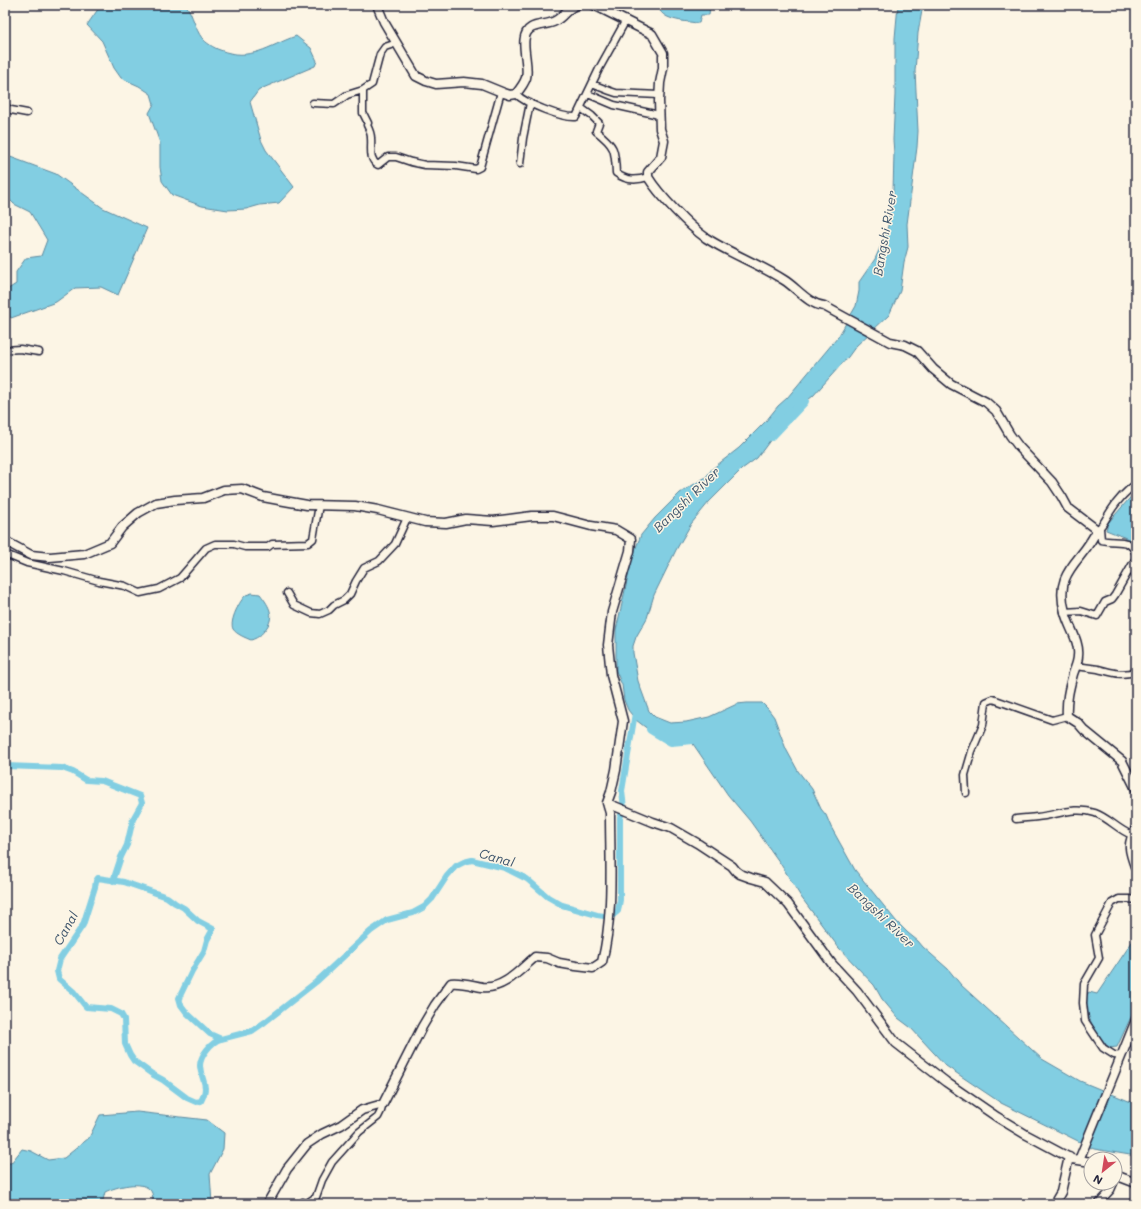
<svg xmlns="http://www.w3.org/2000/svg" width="1141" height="1209" font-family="Mali,sans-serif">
<rect width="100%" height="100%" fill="#fcf5e5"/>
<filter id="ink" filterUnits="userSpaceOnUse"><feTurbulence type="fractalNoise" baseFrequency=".025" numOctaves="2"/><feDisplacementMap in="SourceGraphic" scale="8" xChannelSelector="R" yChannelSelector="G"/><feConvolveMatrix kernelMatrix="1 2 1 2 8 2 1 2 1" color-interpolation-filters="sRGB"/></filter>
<g filter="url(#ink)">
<path fill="#82cee2" stroke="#5c899f" d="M101,5H186C193,15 195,29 202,38C206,43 214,48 220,50C251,62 268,46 296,36L311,48L317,61L315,66L263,88L258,91L250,102L261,140L266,150L294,187L279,203L260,205L246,209L228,210L202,206L172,195L162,181L160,167V143L149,113L154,104L151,94L139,86L121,78L114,68L102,41L87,25Z
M658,5H710L709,15H701L699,23H697C685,21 660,21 658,5Z
M898,5H923L918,33L915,71L918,131L917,147L907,224L908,247L904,262L900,291L889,315L856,346L848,357L813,396L794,411L783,423L757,458L742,469L709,502L691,524L676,550L654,595L647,618L636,637L633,646V653L638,681L649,711L655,717L670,723L686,722L709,717L737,704L747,703H762L768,709L774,717L786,749L798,771L812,789L821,809L826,815L831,827L855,870L896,921L908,933L918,941L923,947L948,969L961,985L1042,1059L1080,1081L1136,1104V1156L1094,1149L1064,1134L1001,1103L946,1066L910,1027L898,1018L882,999L874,985L839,948L801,897L780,863L750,821L728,795L689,738L681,740L662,736L649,730L636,720L628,710L624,700L622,685L616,671V630L633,555L641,535L655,518L680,493L706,477L712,469L739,448L766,421L778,406L787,398L838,337L856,306L859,291V282L875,259L883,241L888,226L890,207L893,192L894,153L893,140L895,95V38Z
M5,155L56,174L103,208L147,228L118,295L101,287L75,288L56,302L11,318L5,309V291L16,284V272L26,258L41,256L47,240L30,212L14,204L5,195Z
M1135,492H1136V542L1106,530L1108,523Z
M252,593L260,594C270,607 276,617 264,631C260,636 257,638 251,640C246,638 236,634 233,629C229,621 240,600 246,595C248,594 250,594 252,593Z
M1136,936V1006L1117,1047L1109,1048C1094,1030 1088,1022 1085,998L1089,992L1097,994Z
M137,1112L207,1120L224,1133L223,1149L210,1174L212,1204H153C153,1200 153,1194 151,1191C143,1179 115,1187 105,1192L102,1204H5V1163H11L22,1149L31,1151L48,1160L64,1158L89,1138L100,1115Z"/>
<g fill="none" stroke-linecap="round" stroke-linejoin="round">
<path stroke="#82cee2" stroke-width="6" d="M5,766L62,768L73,772L86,780L102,781L140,796L142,803L133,819L127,845L121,857L113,881
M221,1039C211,1042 200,1056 200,1066C201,1081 210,1084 201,1101L196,1102L187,1098L163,1080L152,1074L134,1061L130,1055L125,1044L124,1019L121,1014L111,1009L86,1007L74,992L59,979L57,971L60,959L83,925L95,887L96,881L98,878L124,882L167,897L175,903L184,908L198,921L213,929L207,940L204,951L192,971L179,998L181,1005L187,1013L210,1034L221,1039L252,1031L265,1022L316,982L371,931L387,920L413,913L424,907L432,899L447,876L456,866L464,862L472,860L505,868L527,879L548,897L562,905L597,915L611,917L618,911L620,900V818L624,808L622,791L635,713"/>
<path stroke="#82cee2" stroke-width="10" d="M771,436L804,401
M651,729L671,741L704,738"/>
<g stroke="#22223b" stroke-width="9">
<path id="street" d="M397,43L385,47L380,54L372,84L363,90V113L368,123L367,125C369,129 371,133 371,138C372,148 368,159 378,165L388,157H396L411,162L425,165L456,166L476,169L480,167L501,92
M592,84L610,91L616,93L659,95
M516,94C526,104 562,118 576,117L600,67L626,20
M588,94L614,105L659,115
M313,103L334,104L347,95L363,90
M5,107L11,110L27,113
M581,108L592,116L599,123L596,131C615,146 615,149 616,173C626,181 636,181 648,177
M520,164L523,138L530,103
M5,350L20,349L39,352
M1100,528L1101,540C1116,544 1129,536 1136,554
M1097,530C1103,526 1106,518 1110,512C1117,501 1126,491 1136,484
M5,554L27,563L64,571L99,581L125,586L140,593L159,589L180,578L206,548L215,544H234L245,547H268L272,544L308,543L313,539L319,505
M287,593L294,605L311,613L320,614L329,610L334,605L344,600L350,594L356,581L364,568L379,561L395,544L407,518
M1064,612L1081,611L1097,616L1105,602L1112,599L1115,595L1136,558
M1076,666C1083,667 1091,668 1098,669C1111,672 1123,677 1136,671
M966,793L965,775L972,751L983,725L986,702L993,699L1052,720L1067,716
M1016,819C1023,818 1030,818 1037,817C1057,815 1075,806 1095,813C1109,818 1118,830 1132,835
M1121,1056L1114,1055L1103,1048L1085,1021L1083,1003L1084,984L1099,958L1095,935L1112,903L1119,899H1129L1136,900
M301,1204L303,1202L307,1203L316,1197L322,1180L332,1162L359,1132L378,1117L381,1111L383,1104
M1098,1204L1111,1190L1114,1183"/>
</g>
<g stroke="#22223b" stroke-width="11">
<path id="secondary" d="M377,5L384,22L416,76L426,81L436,84L464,82L482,84L504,93L510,95L516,94C520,89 524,84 526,78C530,64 517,36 531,28C538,24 548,25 555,21C564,17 567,7 577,5
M594,5L652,34L663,53V68L660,83L659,101L660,129L664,141L661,157L648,172V177C659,195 689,226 706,238C731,254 759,264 784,280C797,288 808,304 824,306L890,342L905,345L917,351L933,369L951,384L986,402L996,411L1010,435L1019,447L1052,482L1062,497L1068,508L1097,530C1083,562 1053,570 1065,612C1068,626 1080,641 1078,656C1078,662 1075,668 1073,674C1069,689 1066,701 1067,716L1078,723L1084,730L1122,761L1136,789
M5,541L31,555L50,557L84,554L110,543L122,527L138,513L156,503L175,500L203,498L224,490L242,489L263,497L279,500L307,505L355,506L378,510L425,522L446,523L466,519L493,521L532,516H553L591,526L616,530L631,539L630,551L612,612L608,645L611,675L623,721L616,770L611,792L607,803L610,813C610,862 614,914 602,962L593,968L576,966L559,963L547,958L535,957C521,969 503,990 482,987C471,985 461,982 451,983L435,1005L422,1027L383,1104L362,1110L341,1125L322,1134L307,1144L287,1169L267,1204
M607,803L653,822L671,828L697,843L732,866L736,871L740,874L751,878L765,882L788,904L832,964L857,991L896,1043L946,1082L997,1117L1025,1134L1072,1159L1091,1162
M1136,829C1126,844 1130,853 1136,869
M1079,1160L1136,1020
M1115,1175L1136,1183
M1054,1204L1061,1192L1069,1157"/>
</g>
<use href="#street" stroke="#fcf5e5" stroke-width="6"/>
<use href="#secondary" stroke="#fcf5e5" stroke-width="8"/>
</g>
</g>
<g text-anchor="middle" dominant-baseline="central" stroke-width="3" stroke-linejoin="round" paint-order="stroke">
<g font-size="13" font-style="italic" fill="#3f566d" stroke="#fcf5e5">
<text transform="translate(884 233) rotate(-80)">Bangshi River</text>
<text transform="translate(686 499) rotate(-44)">Bangshi River</text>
<text transform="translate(497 857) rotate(16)">Canal</text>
<text transform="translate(882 915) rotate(44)">Bangshi River</text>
<text transform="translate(65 928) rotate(-61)">Canal</text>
</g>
</g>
<rect width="1141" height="1209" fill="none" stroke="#fcf5e5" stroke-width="20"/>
<rect x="10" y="10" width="1121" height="1189" fill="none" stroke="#22223b" stroke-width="1.5" filter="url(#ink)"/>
<g transform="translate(1103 1171) rotate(210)"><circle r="19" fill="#fcf5e5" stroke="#a5a1a1"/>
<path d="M0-3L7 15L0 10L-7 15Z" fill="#d1495b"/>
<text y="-6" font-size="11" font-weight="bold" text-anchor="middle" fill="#22223b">N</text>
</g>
</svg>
